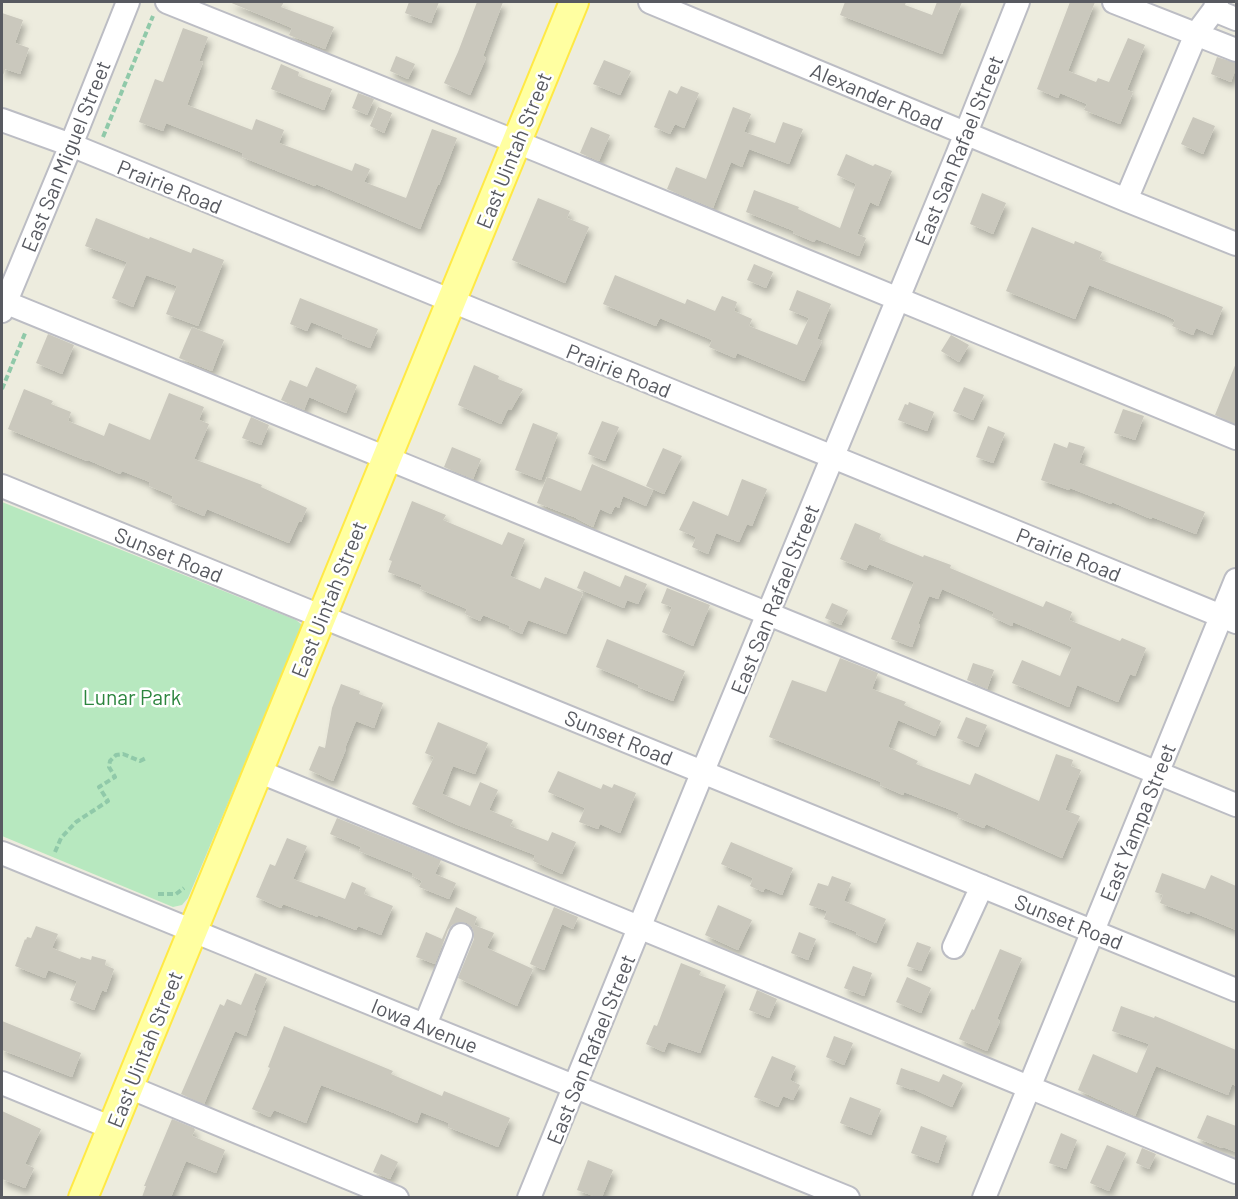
<svg xmlns="http://www.w3.org/2000/svg" width="1238" height="1199" font-family="Barlow,sans-serif">
<defs>
<filter id="shadow"><feDropShadow dx="3.5" dy="6" stdDeviation="3" flood-color="#0004"/></filter>
</defs>
<rect width="100%" height="100%" fill="#edecde"/>
<path fill="#b7e8bf" d="M2,502L296,620L301,624V630L188,898L182,905L173,907L2,836Z"/>
<path fill="#cac8bd" filter="url(#shadow)" d="M229,2H284L281,7L334,27L325,49L289,35L292,28Z
M409,2H439L431,23L405,13Z
M477,2H503L483,56L486,58L470,95L444,83L458,52Z
M845,2H906L905,5L932,15L937,2H962L942,54L840,15Z
M1070,2H1095L1068,71L1096,82L1098,78L1109,82L1128,38L1145,45L1127,90L1133,92L1120,124L1084,110L1087,104L1060,93L1058,98L1037,89Z
M2,13L23,20L15,43L29,48L20,74L5,69L4,74L2,73Z
M183,28L208,37L199,61L203,62L187,105L252,130L256,119L284,130L279,143L352,171L355,163L370,169L364,182L406,198L432,129L457,138L439,185L438,184L420,229L316,184L315,186L242,157L243,153L166,123L163,131L139,122L155,79L163,82Z
M396,56L415,64L408,79L390,71Z
M1217,57L1236,63V68L1231,82L1211,74Z
M604,60L631,71L620,95L593,84Z
M281,64L299,72L298,76L332,89L324,110L271,89Z
M681,86L699,93L684,128L675,124L670,134L654,127L669,90L677,94Z
M358,93L374,99L367,115L352,108Z
M378,107L392,113L384,133L370,126Z
M733,107L751,114L744,132L775,143L783,122L803,129L789,164L749,149L742,167L731,162L713,208L667,189L676,167L706,179Z
M1193,117L1215,126L1203,154L1181,144Z
M591,127L610,135L599,161L580,153Z
M846,154L873,166L875,164L892,171L878,206L870,202L857,234L866,238L859,256L816,239L814,242L793,233L794,231L746,212L754,190L799,207L798,209L840,228L856,184L837,175Z
M982,193L1006,203L993,234L970,224Z
M538,198L570,211L567,218L589,227L565,283L512,260Z
M96,218L149,239L150,237L191,253L193,248L224,260L198,326L166,314L177,286L146,275L133,307L112,298L127,262L85,246Z
M1032,227L1074,244L1075,241L1102,252L1099,259L1223,307L1212,335L1196,328L1193,335L1172,326L1175,320L1165,315L1089,285L1075,319L1006,291Z
M754,264L773,272L766,288L747,280Z
M615,275L685,304L687,299L715,311L722,296L737,302L734,311L752,319L749,326L797,345L809,318L789,310L797,290L831,304L817,339L822,341L804,381L737,353L735,358L709,347L712,340L660,318L656,326L603,304Z
M300,298L378,329L370,348L342,337L343,335L311,322L307,331L290,324Z
M192,327L224,340L212,371L179,358Z
M48,334L74,345L62,374L36,363Z
M951,335L969,345L959,362L941,351Z
M1236,363V424L1215,415Z
M474,365L499,376L498,379L523,389L511,410L508,409L501,424L458,405Z
M316,367L357,385L346,413L309,397L304,410L281,400L290,380L307,387Z
M964,387L984,395L973,420L953,411Z
M24,389L53,401L51,404L71,412L68,421L104,436L109,423L150,440L169,393L204,407L199,420L209,424L194,459L262,485L261,487L307,508L301,522L299,521L289,543L207,509L204,516L171,502L173,496L149,486L150,482L122,471L120,474L88,460L87,461L8,429Z
M909,402L934,412L927,431L898,420L905,404L908,405Z
M1123,409L1144,416L1135,440L1114,433Z
M251,417L269,425L261,445L242,438Z
M602,421L619,427L605,461L588,454Z
M533,423L558,433L541,480L515,470Z
M988,426L1005,433L993,463L976,457Z
M1069,442L1085,447L1079,463L1205,512L1196,534L1152,517L1151,519L1112,502L1111,504L1070,488L1069,490L1041,480L1054,443L1067,448Z
M452,447L481,459L473,479L444,467Z
M663,448L682,456L664,494L646,486Z
M592,464L653,490L646,506L623,496L619,508L615,506L611,514L600,509L593,527L574,517L537,503L547,477L581,491Z
M742,479L767,489L752,526L747,524L739,542L716,533L708,554L692,547L696,537L679,530L693,501L728,516Z
M412,501L446,515L443,520L502,545L508,532L525,539L510,576L540,589L545,577L583,593L566,634L528,620L522,634L509,628L510,626L483,615L480,621L465,614L467,609L420,589L422,585L388,572L392,561L389,560Z
M855,523L881,534L879,539L923,557L924,555L951,565L950,568L1043,607L1046,601L1072,612L1069,620L1120,641L1122,638L1146,648L1135,676L1130,674L1118,702L1077,685L1069,707L1012,683L1022,660L1060,676L1072,647L1013,622L1012,626L992,617L994,612L942,589L938,599L929,596L918,624L920,625L912,647L891,639L914,582L869,564L866,570L840,559Z
M584,571L620,587L625,575L647,584L638,604L627,600L624,608L577,588Z
M667,588L710,605L693,646L662,632L672,607L661,603Z
M832,603L848,610L841,625L825,618Z
M607,639L685,671L673,701L638,687L639,685L596,667Z
M840,658L878,673L872,689L906,702L904,705L941,721L935,736L898,720L888,747L918,761L916,764L970,785L975,773L1039,801L1056,754L1073,760L1071,766L1081,770L1065,810L1080,816L1062,858L986,824L984,828L957,817L959,813L904,792L903,795L880,785L881,782L769,737L792,680L826,692Z
M973,663L994,670L987,689L967,680Z
M341,684L360,691L359,694L383,703L374,728L356,721L345,748L346,749L333,781L309,770L319,746L325,748L332,708Z
M966,717L987,725L978,747L957,738Z
M438,722L488,743L475,774L453,766L442,794L470,806L480,782L498,790L489,810L513,820L510,826L548,841L552,832L576,842L562,874L533,861L535,855L455,824L412,804L434,757L425,753Z
M558,771L601,789L603,784L612,788L614,784L636,793L620,833L600,824L598,829L579,822L585,808L548,792Z
M337,818L441,860L435,874L456,883L449,899L419,887L422,881L412,876L413,873L359,851L361,847L330,834Z
M287,838L307,846L293,879L345,899L352,882L366,888L364,894L393,906L381,935L358,926L356,930L318,915V917L283,904L281,908L256,897L270,864L275,866Z
M731,842L793,868L782,895L765,888L763,892L750,886L753,878L721,864Z
M1162,873L1205,889L1211,875L1236,886V930L1190,911L1189,914L1160,903L1163,895L1155,892Z
M832,876L851,883L844,901L886,919L876,943L856,934L857,932L824,919L827,911L809,905L818,883L828,886Z
M718,905L752,920L738,950L705,935Z
M456,907L477,917L474,925L494,933L487,948L533,969L517,1006L458,978L474,939V933L472,927L467,923L459,922L452,925L448,930L435,964L416,957L426,932L442,939Z
M554,907L578,917L573,929L562,924L544,970L530,964Z
M36,926L58,934L52,948L80,959L81,957L91,960L92,956L106,960L105,965L114,969L106,992L102,990L94,1010L70,1000L77,981L48,970L45,978L15,966L25,939L26,940L27,937L31,938Z
M799,932L816,939L808,960L791,953Z
M917,942L931,947L921,971L907,966Z
M1000,949L1022,958L997,1019L1000,1021L987,1051L959,1039L972,1009L974,1010Z
M681,963L701,971L699,975L726,985L700,1053L668,1042L664,1052L646,1044L654,1025L657,1026Z
M853,966L872,973L864,996L844,988Z
M255,973L267,978L254,1010H256L246,1036L235,1031L204,1104L181,1094L220,1004L224,1006L227,999L241,1005Z
M907,977L931,988L921,1013L896,1002Z
M757,990L777,999L769,1018L749,1010Z
M1121,1006L1154,1018L1155,1016L1236,1050V1086L1232,1084L1228,1095L1156,1066L1135,1116L1078,1090L1093,1054L1137,1073L1149,1044L1112,1031Z
M2,1021L81,1053L72,1077L2,1050Z
M284,1026L393,1071L391,1074L442,1096L444,1091L510,1118L498,1147L448,1127L449,1123L421,1112L417,1123L389,1111L321,1085L306,1123L274,1110L270,1117L252,1109L270,1068L268,1067Z
M834,1036L853,1043L844,1065L826,1057Z
M772,1056L796,1066L790,1080L800,1085L793,1100L783,1096L778,1107L754,1097Z
M901,1068L939,1082L943,1074L963,1083L952,1107L913,1089L912,1090L896,1084Z
M850,1097L881,1109L871,1135L840,1123Z
M2,1111L41,1129L25,1164L34,1168L25,1188L2,1179Z
M1207,1115L1236,1126V1152L1223,1147L1222,1148L1197,1138Z
M172,1119L194,1128L195,1130L192,1136L225,1150L216,1173L186,1161L171,1197H142L146,1186H144Z
M921,1126L947,1136L938,1163L911,1153Z
M1061,1133L1077,1140L1066,1169L1049,1163Z
M1107,1145L1126,1153L1109,1191L1090,1183Z
M1142,1148L1156,1154L1149,1169L1136,1163Z
M381,1154L398,1162L390,1179L373,1172Z
M588,1160L613,1170L602,1197H596L577,1190Z"/>
<g fill="none" stroke-linecap="round" stroke-linejoin="round">
<g stroke="#bcbdc4" stroke-width="26">
<path id="minor" d="M167,2L539,151L1236,438
M650,2L1126,200L1236,244
M1114,2L1236,50
M1214,10L1236,19
M2,120L71,145L1236,622
M1126,200L1196,34L1214,10L1217,2
M2,301L1236,805
M2,311L71,145L128,2
M2,486L1236,990
M258,771L1236,1172
M2,853L848,1198
M954,947L982,886
M425,1025L461,935
M2,1083L112,1128
M129,1087L397,1198
M529,1198L703,771L958,153L1018,2
M984,1198L1236,580"/>
</g>
<g stroke="#ffe945" stroke-width="32">
<path id="major" d="M83,1198L574,2"/>
</g>
<path stroke="#90c9a9" stroke-width="4" stroke-dasharray="6 3" stroke-linecap="butt" d="M103,137L153,16
M2,389L26,331
M55,852L61,838L76,822L108,801L99,787L115,777L109,767L110,761L116,755L123,754L140,761L146,758
M158,894H176L184,888"/>
<use href="#minor" stroke="#fff" stroke-width="22"/>
<use href="#major" stroke="#ffffa1" stroke-width="28"/>
</g>
<g text-anchor="middle" dominant-baseline="central" stroke-width="5" stroke-linejoin="round" paint-order="stroke">
<g font-size="21" fill="#585a61" stroke="#fff">
<text transform="translate(877 96) rotate(23)">Alexander Road</text>
<text transform="translate(513 150) rotate(-68)">East Uintah Street</text>
<text transform="translate(958 150) rotate(-68)">East San Rafael Street</text>
<text transform="translate(65 156) rotate(-68)">East San Miguel Street</text>
<text transform="translate(170 186) rotate(22)">Prairie Road</text>
<text transform="translate(619 370) rotate(22)">Prairie Road</text>
<text transform="translate(169 554) rotate(22)">Sunset Road</text>
<text transform="translate(1069 554) rotate(22)">Prairie Road</text>
<text transform="translate(328 599) rotate(-68)">East Uintah Street</text>
<text transform="translate(774 599) rotate(-68)">East San Rafael Street</text>
<text transform="translate(619 737) rotate(22)">Sunset Road</text>
<text transform="translate(1137 822) rotate(-68)">East Yampa Street</text>
<text transform="translate(1069 921) rotate(22)">Sunset Road</text>
<text transform="translate(425 1025) rotate(22)">Iowa Avenue</text>
<text transform="translate(144 1049) rotate(-68)">East Uintah Street</text>
<text transform="translate(590 1049) rotate(-68)">East San Rafael Street</text>
</g>
<g font-size="21" fill="#2c853e" stroke="#fff">
<text x="132" y="696">Lunar Park</text>
</g>
</g>
<rect width="1238" height="1199" fill="none" stroke="#585a61" stroke-width="6"/>
</svg>
